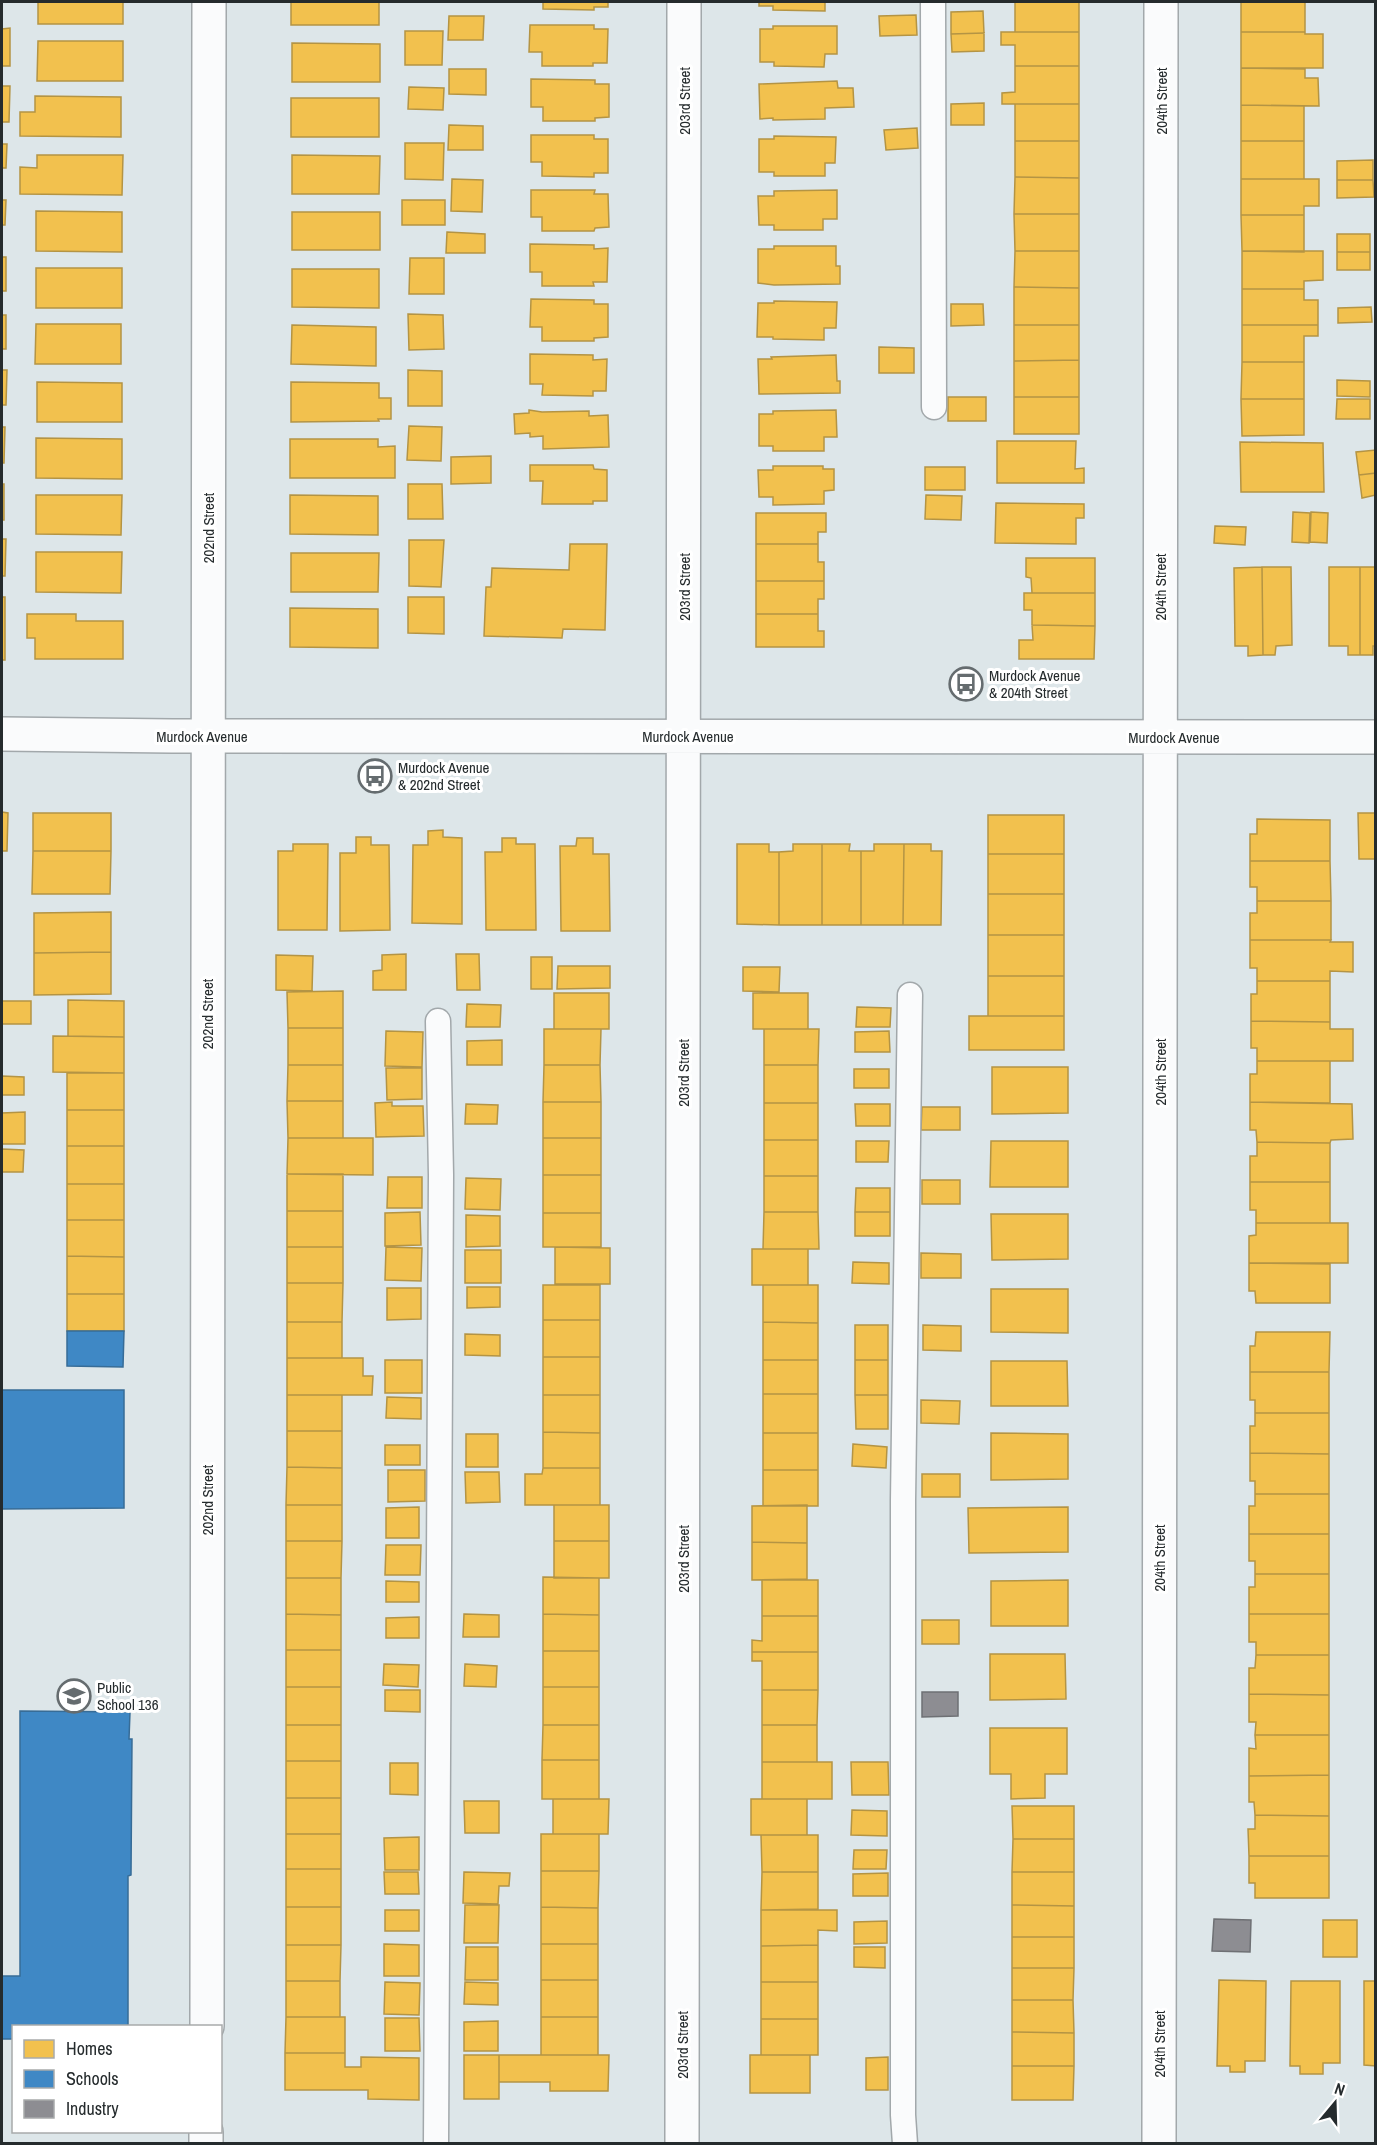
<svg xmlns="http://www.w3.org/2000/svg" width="1377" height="2145" font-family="'Archivo Narrow',sans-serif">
<rect width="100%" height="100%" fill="#dde6e9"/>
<path fill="#f2c14e" stroke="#b49444" stroke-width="1.5" d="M38,2H123V24H38Z
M291,2H379V25H291Z
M543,2H608V7H594V10L543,9Z
M759,2H825V11L773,10V6H759Z
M1015,2H1079V32H1015Z
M1241,2H1305V32H1241Z
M983,11L984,33L951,34V12Z
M916,15L917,35L880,36L879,16Z
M449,16H484L483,40H448Z
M530,25H594V29H608L607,63H593V66H542V52H529Z
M773,26H837V54H825L824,67L774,66V62H760V29H773Z
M10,28V66H2V29Z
M405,31H443L442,65H405Z
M1001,32H1079V66H1015V45H1001Z
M1241,32H1305V34H1323V68H1241Z
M984,33V51L952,52L951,34Z
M38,41H123V81H37Z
M292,43L380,44V82H292Z
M1015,66H1079V104H1002V93L1015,92Z
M1241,68L1305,69V78H1318L1319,106L1241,105Z
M449,69H486V95L449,94Z
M531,79L595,80V84H609V117L595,118V121H543V107H531Z
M837,81L838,88H853L854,107L825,108V119L773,120V118L760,119L759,84Z
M2,86H10L9,122H2Z
M409,87L444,88L443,110L408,109Z
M35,96L121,97V137L20,136V112H35Z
M291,98H379V137H291Z
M984,103V125H951V104Z
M1015,104H1079V141H1015Z
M1241,105L1304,106V141H1241Z
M449,125L483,126V150H448Z
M917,128L918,148L886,150L884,130Z
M531,135H594V139H608V173H594V177L542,176V162H531Z
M774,136L836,137L835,163H825V176H774V172H759V139H774Z
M1015,141H1079V178L1015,177Z
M1241,141H1304V179H1241Z
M405,143H444L443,180L405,179Z
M2,144H7L6,168H2Z
M37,155H123L122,195L20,194V167L37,168Z
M292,155L380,156L379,194H292Z
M1373,160V180H1337V161Z
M1015,177L1079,178V214H1014Z
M452,179L483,180L482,212L451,211Z
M1241,179H1319V206H1304V215H1241Z
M1337,180H1373L1374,197L1337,198Z
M531,190H595L594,194H608L609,227L595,228L594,231H542V217H531Z
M837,190V219H823V230H774V225H759L758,196H774V191Z
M2,200H6L5,225H2Z
M402,200H445V225H402Z
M36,211L122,212V252L36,251Z
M292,212H380V250H292Z
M1014,214H1079V251H1015Z
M1241,215H1304V252L1242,251Z
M447,232L485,234V253H446Z
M1337,234H1370V252H1337Z
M530,244L594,245V249L608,248L607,282H593L594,286H542V272H530Z
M774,246H836V266H840V284L774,285L758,283V249H774Z
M1015,251H1079V288L1014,287Z
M1242,251H1323V280L1304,281V289H1242Z
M1337,252H1370V270H1337Z
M2,257H6V291H2Z
M410,258H444V294H409Z
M36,268H122V308H36Z
M292,269H379V308L292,307Z
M1014,287L1079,288V325H1014Z
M1242,289H1304V300H1318V325H1242Z
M531,299L594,300V304H608V337L594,338V341H542V327H530Z
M774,301L837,302L836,328H824V340L773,339V337H757L758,303H774Z
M951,304H983L984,325L951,326Z
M1371,307L1372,322L1338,323V308Z
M408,314L443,315L444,349L409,350Z
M2,315H6V349H2Z
M36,324H121V364H35Z
M292,325L376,327V366L291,364Z
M1014,325H1079V360L1014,361Z
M1242,325H1318V336H1304V362H1242Z
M879,347L914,348V373H879Z
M530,354L593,355V360L607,359L606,391H593V396L542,395L543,384H530Z
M836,355L837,381H840V393L759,394L758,359H772L771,357Z
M1079,360V397H1014V361Z
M1242,362H1304V399H1241Z
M2,370H7L6,405H2Z
M408,370L442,371V406H408Z
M1337,380L1370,381V397L1337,396Z
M37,382L122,383V422H37Z
M291,382L379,383V398H391V419H378L379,421L291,422Z
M948,397H986V421H948Z
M1014,397H1079V434H1014Z
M1241,399H1304V435L1242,436Z
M1337,399H1370V419H1336Z
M529,410L542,412L589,411V416L608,415L609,447L543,449V436L530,437V433L515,434L514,414L529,413Z
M836,410L837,437H824V451H773V446H759V414H773V411Z
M409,426L442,427L441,461L407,460Z
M2,427H5L4,463H2Z
M36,438L122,439V479L36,478Z
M290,439H378V447L395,446V478H290Z
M997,441H1076L1075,469L1084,468V483H997Z
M1240,442L1323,443L1324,492H1241Z
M1376,450V473L1359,475L1356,452Z
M491,456V483L451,484V457Z
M530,465H593L594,469L607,470V501H593V504H542L543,481H530Z
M773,466H823V469H834V490L824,491V504L773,505V497H759L758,470H773Z
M925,467H965V490H925Z
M1376,473V495L1362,498L1359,475Z
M2,484H4V520H2Z
M408,484H442L443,519H408Z
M36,495H122L121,535L36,534Z
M290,495L378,496V535L290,534Z
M926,495L962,496L961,520L925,519Z
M996,503L1084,504V518H1076V544L995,543Z
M1293,512L1310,513L1309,543L1292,542Z
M1311,512L1328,513L1327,543L1310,542Z
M756,513H826V532H818V544H756Z
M1215,526L1246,527L1245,545L1214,543Z
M2,539H6L5,576H2Z
M409,540H444L441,587L409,586Z
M570,544H607L605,630L563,629L562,638L484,636L486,587H491L492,568L569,570Z
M756,544H818V562H824V581H756Z
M36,552H122L121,593L36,592Z
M291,553H379L378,592H291Z
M1026,558H1095V593H1032L1031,578L1026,577Z
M1262,567L1263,655L1248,656V646H1235L1234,568Z
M1262,567H1291L1292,645L1276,646L1275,655H1263Z
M1329,567H1360V655H1348V646H1329Z
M1360,567H1376V646H1373V655H1360Z
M756,581H824V599H818V614H756Z
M1024,593H1095V626L1032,625V610H1024Z
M2,597H5V660H2Z
M408,597H444V634L408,633Z
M290,608L378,609V648L290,647Z
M27,614H76V621H123V659H35V638H27Z
M756,614H818V631H824V647H756Z
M1032,625L1095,626L1094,659H1019V640H1033Z
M2,812L8,813L7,851H2Z
M33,813H111V851H33Z
M1358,813H1376V859H1359Z
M988,815H1064V854H988Z
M1257,819L1330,820V861H1250V834H1257Z
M443,830V837L462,838V924L412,923L413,845H428V831Z
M356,837H371V845H389L390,930L340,931V853H356Z
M502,838H516V844H535L536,930H486L485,852H502Z
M577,838H593V854H609L610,931H561L560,846H576Z
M293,844H328L327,930H278V851H293Z
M737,844H769V852H779V925L737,924Z
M793,844H822V925H779V852L793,851Z
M822,844H850L849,851H861V925H822Z
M874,844H904L903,925H861V851H874Z
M904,844H931V851H942L941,925H903Z
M33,851H111L110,894H32Z
M988,854H1064V894H988Z
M1250,861H1330L1331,901H1257V887H1250Z
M988,894H1064V935H988Z
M1257,901H1331V940H1250V913H1257Z
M111,912V952L34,953V913Z
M988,935H1064V976H988Z
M1250,940H1331L1330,942H1353V972L1330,971V981H1257V968H1250Z
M111,952V994L34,995V953Z
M406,954V990H373V971L382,970V955Z
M456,954H479L480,990H457Z
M276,955L313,956L312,991L276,990Z
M531,957H552V989H531Z
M558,966H610V988L557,989Z
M743,967H780L779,992L743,991Z
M988,976H1064V1016H988Z
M1257,981H1330V1022L1251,1021V994H1257Z
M343,991V1028H288L287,992Z
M554,993H609V1029H554Z
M753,993H808V1029H753Z
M68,1000L124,1001V1037L68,1036Z
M2,1001H31V1024H2Z
M467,1004L501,1005L500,1027H466Z
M857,1007L891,1008L890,1027H856Z
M969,1016H1064V1050H969Z
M1251,1021L1330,1022V1029H1353V1061H1257V1048H1251Z
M288,1028H343V1065H288Z
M544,1029H601L600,1065H544Z
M764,1029H819L818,1065H764Z
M386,1031L423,1032L422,1067L385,1066Z
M889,1031L890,1052H855V1032Z
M53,1036L124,1037V1073L53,1072Z
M502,1040V1065H467V1041Z
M1257,1061H1330V1103L1250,1102V1074H1257Z
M288,1065H343V1101H287Z
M544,1065H600L601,1102H543Z
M764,1065H818V1103H764Z
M992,1067H1068V1113L992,1114Z
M386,1068H422V1099L387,1100Z
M854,1069H889V1088H854Z
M67,1073H124V1110H67Z
M2,1076L24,1077V1095H2Z
M287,1101H343V1138H288Z
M392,1102V1106H423L424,1136L376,1137L375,1103Z
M543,1102H601V1138H543Z
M1250,1102L1352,1104L1353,1139L1331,1140L1330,1143L1257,1142L1256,1130H1250Z
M764,1103H818V1140H764Z
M466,1104L498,1105L497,1124H465Z
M855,1104H890V1126H856Z
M922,1107H960V1130H921Z
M67,1110H124V1146H67Z
M25,1112V1144H2V1113Z
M288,1138H373V1175L287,1174Z
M543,1138H601V1175H543Z
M764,1140H818V1176H764Z
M856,1141H889L888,1162H856Z
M991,1141H1068V1187H990Z
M1257,1142L1330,1143V1182H1250V1156H1257Z
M67,1146H124V1184H67Z
M2,1149L24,1150L23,1172H2Z
M287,1174H343V1211H287Z
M543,1175H601V1213H543Z
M764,1176H818V1212H764Z
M388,1177H422V1208H387Z
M466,1178L501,1179L500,1210L465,1209Z
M922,1180H960V1204H922Z
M1250,1182H1330V1223H1256V1210H1250Z
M67,1184H124V1220H67Z
M856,1188H890V1212H855Z
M287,1211H343V1247H287Z
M420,1212L421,1245L385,1246V1213Z
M764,1212H818L819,1249H763Z
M855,1212H890V1236H855Z
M543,1213H601V1247H543Z
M991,1214H1068V1259L992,1260Z
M466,1215L500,1216V1246L466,1247Z
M67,1220H124V1257L67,1256Z
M1256,1223H1348V1263H1249V1236L1256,1235Z
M287,1247H343V1283H287Z
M386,1247L422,1248L421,1281L385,1280Z
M555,1247L610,1248V1284H555Z
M752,1249H808V1285H752Z
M465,1250H501V1283H465Z
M921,1253L961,1254V1278H921Z
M67,1256L124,1257V1294H67Z
M853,1262L889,1263V1284L852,1283Z
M1249,1263L1330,1264V1303H1256L1255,1291H1249Z
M287,1283H343L342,1322H287Z
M543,1285H600V1320H543Z
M763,1285H818V1323L763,1322Z
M467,1287H500V1307L467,1308Z
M387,1288H421V1319L387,1320Z
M991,1289H1068V1333L991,1332Z
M67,1294H124V1331H67Z
M543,1320H600V1357H543Z
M287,1322H342V1358H287Z
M763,1322L818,1323V1360H763Z
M855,1325H888V1360H855Z
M923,1325L961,1326V1351L923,1350Z
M1256,1332H1330L1329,1372H1250V1346H1255Z
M465,1334L500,1335V1356L465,1355Z
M543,1357H600V1395H543Z
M287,1358H363V1376H373L372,1395H287Z
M385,1360H422V1393H385Z
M763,1360H818V1394H763Z
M855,1360H888V1395H855Z
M991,1361H1067L1068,1406H991Z
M1250,1372H1329V1413H1255V1400H1250Z
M763,1394H818V1433H763Z
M287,1395H342V1431H287Z
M543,1395H600V1433L543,1432Z
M855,1395H888V1429H856Z
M387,1397L421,1398V1419L386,1418Z
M921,1400L960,1401L959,1424L921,1423Z
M1255,1413H1329V1454L1250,1453V1426H1255Z
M287,1431H342V1468L287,1467Z
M543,1432L600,1433V1468H543Z
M763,1433H818V1470H763Z
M991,1433L1068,1434V1479L991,1480Z
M466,1434H498V1467H466Z
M853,1444L887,1447L886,1468L852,1466Z
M385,1445H420V1465H385Z
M1250,1453L1329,1454V1494H1255V1481H1250Z
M287,1467L342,1468V1505H286Z
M543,1468H600V1505H525V1474H542Z
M388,1470H425V1501L388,1502Z
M763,1470H818V1506H763Z
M465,1472H499L500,1502L466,1503Z
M922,1474H960V1497H922Z
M1255,1494H1329V1534H1249V1506H1255Z
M286,1505H342V1541H286Z
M554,1505H609V1541H554Z
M807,1505V1543L752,1542V1506Z
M419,1507V1538H386V1508Z
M1068,1507V1552L969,1553L968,1508Z
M1249,1534H1329V1574H1255V1561H1249Z
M286,1541H342L341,1578H286Z
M554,1541H609V1578H554Z
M752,1542L807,1543V1579L752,1580Z
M386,1545H421L420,1575H385Z
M1255,1574H1329V1614H1249V1587H1255Z
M543,1577L599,1578V1615L543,1614Z
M286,1578H341V1615L286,1614Z
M762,1580H818V1616H762Z
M1068,1580V1626H991V1581Z
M386,1581L419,1582V1602H386Z
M286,1614L341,1615V1650H286Z
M464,1614L499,1615V1637H463Z
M543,1614L599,1615V1651H543Z
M1249,1614H1329V1655H1256V1642H1249Z
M762,1616H818V1652H752V1640L762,1641Z
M419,1617V1638H386V1618Z
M922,1620H959V1644H922Z
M286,1650H341V1687H286Z
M543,1651H599V1687H543Z
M752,1652H818V1690H762V1661H752Z
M990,1654H1065L1066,1699L990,1700Z
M1256,1655H1329V1695L1249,1694V1668H1255Z
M384,1664L419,1665L418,1687L383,1685Z
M465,1664L497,1666L496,1687L464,1686Z
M286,1687H341V1725H286Z
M543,1687H599V1725H543Z
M385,1690H420V1712L385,1711Z
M762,1690H818L817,1725H762Z
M1249,1694L1329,1695V1735H1255L1256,1722H1249Z
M286,1725H341V1761H286Z
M543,1725H599V1760H542Z
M762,1725H817V1762H762Z
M990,1728H1067V1774H1045V1798L1011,1799V1774H990Z
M1255,1735H1329V1775L1249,1776V1748L1256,1749Z
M542,1760H599V1799H542Z
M286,1761H341V1798H286Z
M762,1762H832V1799H762Z
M851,1762H888L889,1795H852Z
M390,1763H418V1795L390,1794Z
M1329,1775V1816L1255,1815L1254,1802H1249V1776Z
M286,1798H341V1834H286Z
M553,1799H609L608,1834H553Z
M751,1799H807V1835H751Z
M464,1801H499V1833H465Z
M1012,1806H1074V1839H1013Z
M852,1810L887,1811V1836L851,1835Z
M1255,1815L1329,1816V1856H1249L1248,1829H1255Z
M286,1834H341V1869H286Z
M541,1834H599V1871H541Z
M761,1835H818V1872H762Z
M419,1837V1870H385L384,1838Z
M1013,1839H1074V1872H1012Z
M854,1850H887L886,1869H853Z
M1249,1856H1329V1898H1255V1883H1249Z
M286,1869H341V1907H286Z
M541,1871H599L598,1908L541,1907Z
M384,1872H418L419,1894H385Z
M464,1872L510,1873L509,1886H499L498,1904L463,1903Z
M762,1872H818V1909L761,1910Z
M1012,1872H1074V1906L1012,1905Z
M888,1873V1896H853V1874Z
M465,1905H499L498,1943H464Z
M1012,1905L1074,1906V1937H1012Z
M286,1907H341V1945H286Z
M541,1907L598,1908V1944H541Z
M385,1910H419V1931H385Z
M761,1910H837V1931L818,1930V1945L761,1946Z
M1323,1920H1357V1957H1323Z
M887,1921V1943L854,1944V1922Z
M1012,1937H1074V1968H1012Z
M384,1944L419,1945V1976H384Z
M541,1944H598V1980H541Z
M286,1945H341L340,1981H286Z
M818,1945V1982H761V1946Z
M466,1947H498V1980H465Z
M854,1947H885V1968L854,1967Z
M1012,1968H1074L1073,2000H1012Z
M541,1980H598V2017H541Z
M1219,1980L1266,1981L1265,2061H1245V2072H1230V2066H1217Z
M286,1981H340V2017H286Z
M1291,1981H1340V2063H1323V2074H1300V2066H1290Z
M1364,1981H1376V2066L1364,2065Z
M385,1982L420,1983L419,2015L384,2014Z
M465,1982L498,1983V2005L464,2004Z
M761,1982H818V2019H761Z
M1012,2000H1073L1074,2033L1012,2032Z
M286,2017H345V2053H285Z
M541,2017H598V2055H541Z
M385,2018H419L420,2051H385Z
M761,2019H818V2055H761Z
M498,2021V2051H464V2022Z
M1012,2032L1074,2033V2066H1012Z
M285,2053H345V2067H361V2057L419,2058V2100L368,2099V2090H285Z
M464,2055H499V2099H464Z
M499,2055H609L608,2091H550V2082H499Z
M750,2055H810V2093H750Z
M888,2057V2090H866V2058Z
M1012,2066H1074L1073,2100H1012Z"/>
<path fill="#3f88c5" stroke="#376c97" stroke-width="1.5" d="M67,1331H124L123,1367L67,1366Z
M2,1390H124V1508L2,1509Z
M20,1711L130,1712L129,1739H132L131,1875L128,1876V2026H14V2039H2V1976H20Z"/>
<path fill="#8d8d92" stroke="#6e7074" stroke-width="1.5" d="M922,1692H958V1716L922,1717Z
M1214,1919L1251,1920L1250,1952L1212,1951Z"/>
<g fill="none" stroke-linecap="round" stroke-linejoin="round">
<g stroke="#a2a8ab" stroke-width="27">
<path id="lane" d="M933,2L934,407
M436,2144L441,1175L438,1021
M905,2144L903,2115V1501L910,995"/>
</g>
<g stroke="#a2a8ab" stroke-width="36">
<path id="street" d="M2,734L172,736L1376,737
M207,2026L209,2
M206,2144V2132
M682,2144L684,2
M1159,2144L1161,2"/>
</g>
<use href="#lane" stroke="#fafbfc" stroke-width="24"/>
<use href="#street" stroke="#fafbfc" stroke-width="33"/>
</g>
<defs>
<g id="bus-ring" transform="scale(1.725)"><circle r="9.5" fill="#fff" stroke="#656c6f" stroke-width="1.5"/><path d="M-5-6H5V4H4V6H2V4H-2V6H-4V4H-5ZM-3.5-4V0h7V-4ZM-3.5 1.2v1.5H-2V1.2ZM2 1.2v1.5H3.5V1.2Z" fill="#656c6f"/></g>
<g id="school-ring" transform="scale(1.725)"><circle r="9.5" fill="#fff" stroke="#656c6f" stroke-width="1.5"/><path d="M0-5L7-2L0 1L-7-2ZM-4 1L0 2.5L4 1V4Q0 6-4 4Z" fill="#656c6f"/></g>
</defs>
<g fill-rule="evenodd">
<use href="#bus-ring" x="966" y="684"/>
<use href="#bus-ring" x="375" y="776"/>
<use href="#school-ring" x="74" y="1696"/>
</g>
<g text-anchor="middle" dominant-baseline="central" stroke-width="6" stroke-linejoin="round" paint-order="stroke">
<g font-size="15" fill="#252b2d" stroke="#fff">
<text transform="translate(684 101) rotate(-90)">203rd Street</text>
<text transform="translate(1161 101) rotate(-90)">204th Street</text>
<text transform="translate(208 528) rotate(-90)">202nd Street</text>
<text transform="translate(684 587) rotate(-90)">203rd Street</text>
<text transform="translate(1160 587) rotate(-90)">204th Street</text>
<text x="202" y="736">Murdock Avenue</text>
<text x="688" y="736">Murdock Avenue</text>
<text x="1174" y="737">Murdock Avenue</text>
<text transform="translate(207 1014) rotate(-90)">202nd Street</text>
<text transform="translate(1160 1072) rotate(-90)">204th Street</text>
<text transform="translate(683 1073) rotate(-90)">203rd Street</text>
<text transform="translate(207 1500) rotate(-90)">202nd Street</text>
<text transform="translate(1159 1558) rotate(-90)">204th Street</text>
<text transform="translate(683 1559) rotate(-90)">203rd Street</text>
<text transform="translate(1159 2044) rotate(-90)">204th Street</text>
<text transform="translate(682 2045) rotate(-90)">203rd Street</text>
</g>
<g font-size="15" fill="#252b2d" stroke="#fff" text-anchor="start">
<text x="989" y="675">Murdock Avenue<tspan x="989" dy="17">&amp; 204th Street</tspan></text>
<text x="398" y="767">Murdock Avenue<tspan x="398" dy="17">&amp; 202nd Street</tspan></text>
<text x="97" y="1687">Public<tspan x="97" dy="17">School 136</tspan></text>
</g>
</g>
<rect width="1377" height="2145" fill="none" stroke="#252b2d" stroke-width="6"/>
<rect x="12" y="2025" width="210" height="108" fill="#ffffff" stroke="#a8aaab" stroke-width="1.5"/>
<rect x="24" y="2040" width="30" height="18" fill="#f2c14e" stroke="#a8aaab" stroke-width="1.5"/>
<text x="66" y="2055" font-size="18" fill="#252b2d">Homes</text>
<rect x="24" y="2070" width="30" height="18" fill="#3f88c5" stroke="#a8aaab" stroke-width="1.5"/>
<text x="66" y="2085" font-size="18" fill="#252b2d">Schools</text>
<rect x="24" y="2100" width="30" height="18" fill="#8d8d92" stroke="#a8aaab" stroke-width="1.5"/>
<text x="66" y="2115" font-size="18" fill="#252b2d">Industry</text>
<g transform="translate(1335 2103) rotate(19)" stroke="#ffffff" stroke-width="4.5" paint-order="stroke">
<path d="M0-4.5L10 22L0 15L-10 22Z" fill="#252b2d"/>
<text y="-9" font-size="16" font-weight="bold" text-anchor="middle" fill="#252b2d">N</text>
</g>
</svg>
